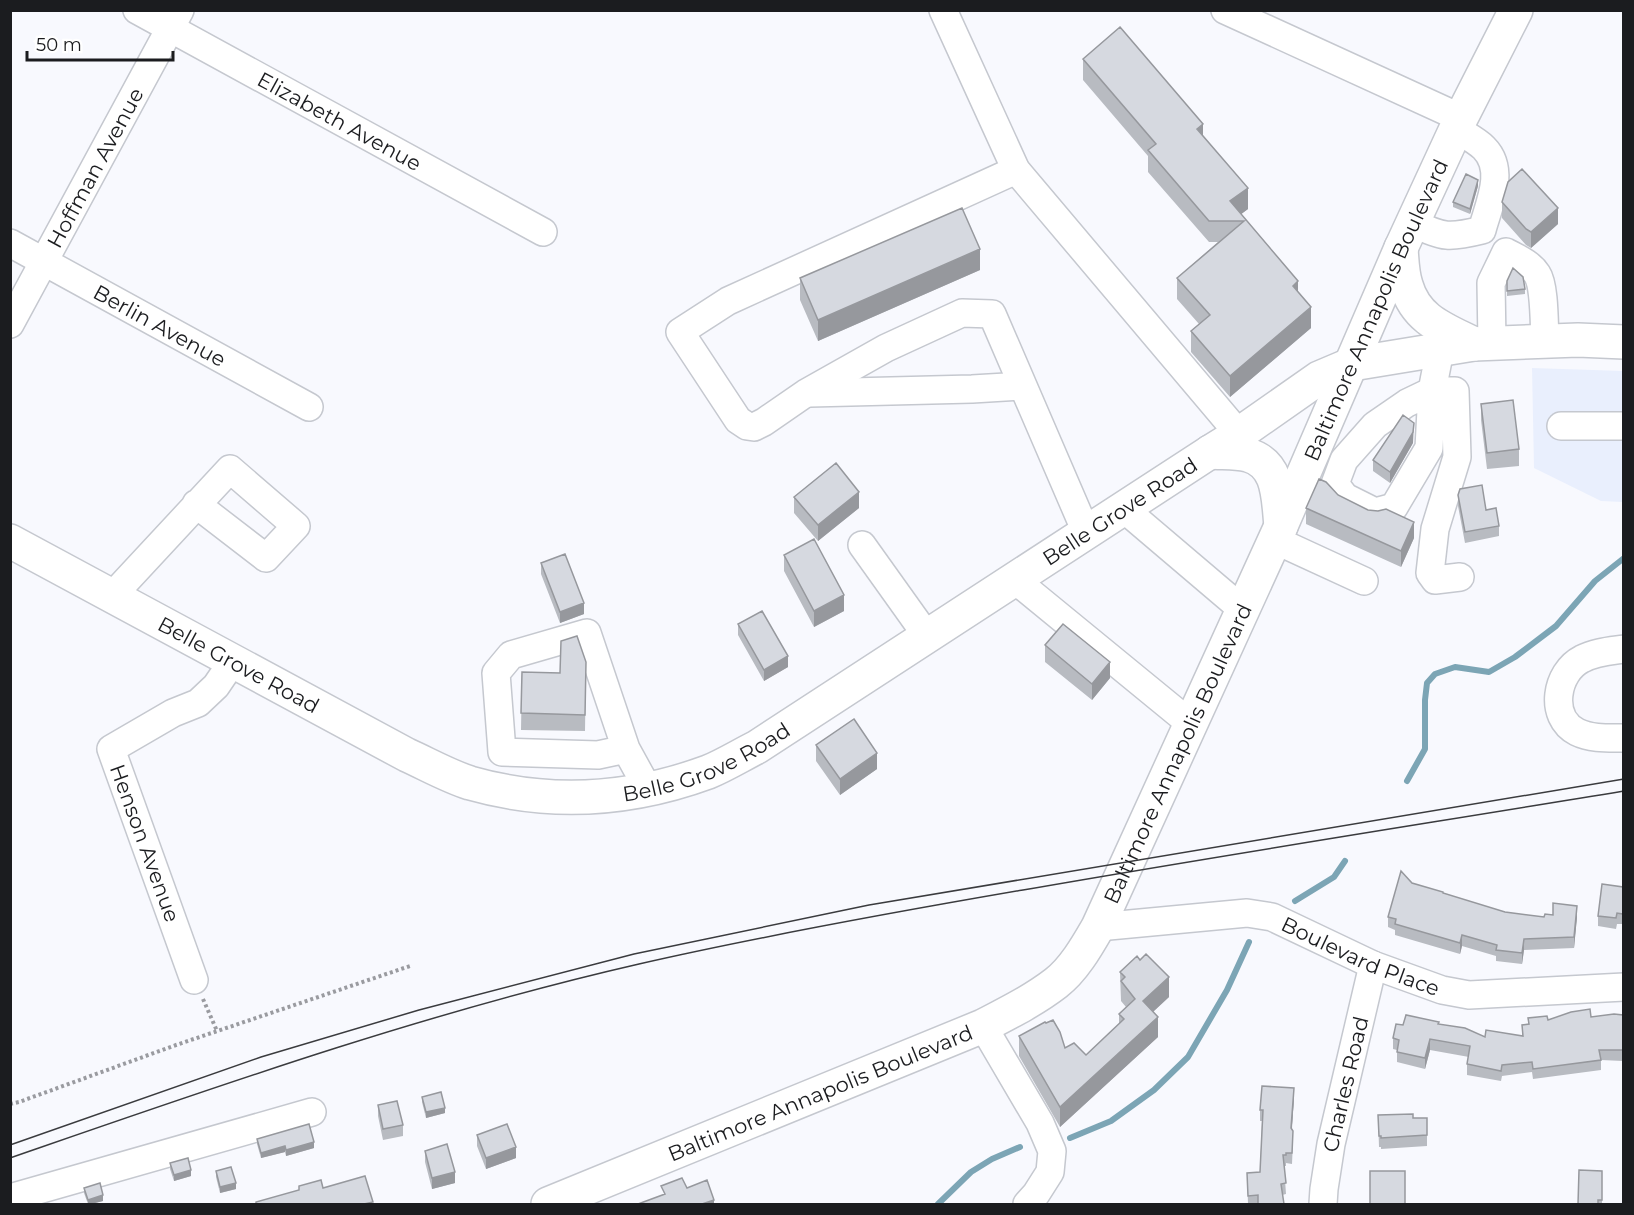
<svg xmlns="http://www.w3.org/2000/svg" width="1634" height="1215" font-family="Montserrat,sans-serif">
<rect width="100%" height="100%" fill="#f8f9fe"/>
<path fill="#e9effd" d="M1532,368L1623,371V502L1601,501L1534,468Z"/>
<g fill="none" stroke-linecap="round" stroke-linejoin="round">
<path stroke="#7ca5b5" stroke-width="6" d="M1407,781L1425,749V700L1427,683L1435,674L1455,667L1489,672L1515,657L1556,626L1595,581L1624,558
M1295,901L1334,877L1345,861
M1070,1138L1111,1121L1154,1090L1188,1057L1227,990L1249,942
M938,1204L971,1172L992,1159L1020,1147"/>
<g stroke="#c5c8cf" stroke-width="30">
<g id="minor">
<path id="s1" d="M137,10L543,232"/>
<path d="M943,10L1016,170L1239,434"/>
<path d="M1225,10L1461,118"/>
<path d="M1016,170L728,301L680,332L738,420L747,426L754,427L764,422L806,393L886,348L962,313L992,314L1086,532"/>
<path d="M1413,223C1443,238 1450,238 1482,230C1489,204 1506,170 1484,148C1476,140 1465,135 1456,129"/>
<path id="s2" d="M10,243L309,407"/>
<path id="s3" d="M10,324L180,10"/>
<path d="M1492,343L1491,283L1506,252C1517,258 1530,263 1537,274C1545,286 1544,326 1545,341"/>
<path d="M1440,350L1432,391L1407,403L1375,425L1344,460L1335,484L1345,497L1375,512L1394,507L1429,448L1432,391H1455L1457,457L1435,529L1430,573L1435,580L1460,577"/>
<path d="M810,393L972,389L1022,386"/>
<path d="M1561,426H1624"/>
<path d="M1123,508L1243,610"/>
<path d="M1275,540L1364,581"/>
<path d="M862,545L927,636"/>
<path d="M1014,579L1191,724"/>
<path d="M112,596L230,469L296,526L266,558L196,504"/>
<path d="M1624,649C1610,651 1595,652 1582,659C1556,672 1548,717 1577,732C1591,739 1608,738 1624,738"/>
<path d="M626,749L598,755L502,752L496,673L511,655L587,633L626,749L648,789"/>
<path id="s4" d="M1098,927L1247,913L1272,917L1373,965L1442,990L1469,995L1624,987"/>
<path d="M194,980L111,749L173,713L198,703L216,686L233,661"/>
<path d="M983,1026L1040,1123L1052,1151L1050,1172L1036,1194L1027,1204"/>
<path d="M10,1198L312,1112"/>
<path id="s5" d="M1323,1204L1324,1189L1331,1144L1373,965"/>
</g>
</g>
<g stroke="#c5c8cf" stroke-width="36">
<g id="major">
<path d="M1401,248C1402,260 1402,273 1406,285C1416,320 1444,329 1474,344"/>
<path d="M1210,452C1222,453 1236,452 1248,455C1280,464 1278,499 1281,526"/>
<path id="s6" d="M10,541L407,755C427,764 448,776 470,783C551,806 629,801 708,772C725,765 741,755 757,747L1210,452L1239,434L1319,378L1352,364L1474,344L1578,340L1624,342"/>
<path id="s7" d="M548,1204L983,1026C1008,1013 1034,1000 1056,983C1074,969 1087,946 1098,927L1281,526L1401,248L1461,118L1516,10"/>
</g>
</g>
<path stroke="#9a9ba0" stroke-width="4" stroke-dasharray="3 3" stroke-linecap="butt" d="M203,999L217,1031
M10,1104L19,1102L176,1045L410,966"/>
<use href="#minor" stroke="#fff" stroke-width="27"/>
<use href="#major" stroke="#fff" stroke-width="33"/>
<path stroke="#3a3b3e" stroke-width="1.5" d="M10,1145L261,1057L419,1010L634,954L869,905L1624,779
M10,1158C218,1086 425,1013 639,964C766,935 895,912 1023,890C1223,855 1423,824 1624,791"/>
</g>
<path fill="#b8bbc1" d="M1083,59L1203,136L1248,209L1241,214L1298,292L1311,328L1230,397L1191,352V331L1199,324L1177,299V278L1218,242H1209L1148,172V156L1083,80Z
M1478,186L1470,214L1453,207V202Z
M1502,202L1558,224L1531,248L1526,245L1502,218Z
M980,270L818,341L800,300V278Z
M1507,281L1525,289V294L1507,296Z
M1481,404L1519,449V466L1487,469L1481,420Z
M1413,443L1390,483L1373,471V460Z
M1338,495L1414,538L1401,567L1306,524V508Z
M1458,495L1499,526V536L1465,543L1458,506Z
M794,497L859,508L818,541L794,513Z
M784,555L844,611L814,627L784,571Z
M541,563L584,614L560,623L541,574Z
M738,624L788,667L764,681L738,635Z
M1045,645L1110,678L1092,700L1045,662Z
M586,662L585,731L521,730L522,672L560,673Z
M816,745L877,769L840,795L816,761Z
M1623,887V924H1617L1616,929L1598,926V916Z
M1443,894L1505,912L1544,917H1577L1574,948L1524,950L1522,964L1496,961V956L1462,946L1460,954L1395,935V930L1388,927V917Z
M1120,972L1169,997L1153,1012L1158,1037L1060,1127L1019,1056V1036L1065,1048L1086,1055L1119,1024V1014L1126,1007L1121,1001Z
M1623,1015V1061L1601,1060V1070L1533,1079L1532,1072L1502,1076L1501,1081L1467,1075V1064L1469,1057L1430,1050L1425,1069L1397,1062V1050L1393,1049V1038L1403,1025L1439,1024L1485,1037L1522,1036V1025L1528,1024V1018L1548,1020Z
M422,1097L445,1113L426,1118L422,1102Z
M1294,1098L1292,1129L1293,1141L1292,1164L1286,1163V1166H1284L1286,1194L1282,1195L1284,1204H1248L1247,1173L1260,1172L1262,1121H1260V1110Z
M378,1105L403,1125V1136L383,1140L378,1116Z
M1378,1115L1413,1118H1427V1146L1381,1149V1147H1379Z
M477,1135L516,1158L486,1169L477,1146Z
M257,1139L314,1148L286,1156L285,1152L261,1158L257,1144Z
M425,1151L455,1183L432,1189L425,1162Z
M170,1163L191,1176L174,1181L170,1169Z
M216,1171L236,1189L220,1193L216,1177Z
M1602,1171V1204H1578Z
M84,1188L103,1201L91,1204H88L84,1193Z"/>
<path fill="#96989d" d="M1203,124V145L1197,129Z
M1478,180V186L1470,214V209Z
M1248,188V209L1232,221L1230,201Z
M1558,208V224L1531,248V232Z
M980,249V270L818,341V320Z
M1298,281V302L1293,286Z
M1311,307V328L1230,397V376Z
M1414,423L1413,443L1390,483V472Z
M859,492V508L818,541V525Z
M1414,522V538L1401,567V551Z
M844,595V611L814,627V611Z
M584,603V614L560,623V612Z
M788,656V667L764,681V670Z
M1110,662V678L1092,700V684Z
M877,753V769L840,795V779Z
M1577,906V917L1574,948V937Z
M1462,935V946L1460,954V943Z
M1524,939V950L1522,964V953Z
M1169,977V997L1143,1021V1001Z
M1158,1017V1037L1060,1127V1107Z
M1430,1039V1050L1425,1069V1058Z
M1294,1088V1098L1291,1139V1128Z
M445,1108V1113L426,1118V1112Z
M314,1142V1148L286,1156V1150Z
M285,1146V1152L261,1158V1153Z
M516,1147V1158L486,1169V1158Z
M191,1170V1176L174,1181V1175Z
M455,1172V1183L432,1189V1178Z
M236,1183V1189L220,1193V1187Z
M103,1195V1201L91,1204H88V1200Z
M714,1200V1204H702Z"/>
<path fill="#d6d9e0" stroke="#96989d" stroke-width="1.5" d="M1120,27L1203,124L1197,129L1248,188L1230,201L1298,281L1293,286L1311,307L1230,376L1191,331L1210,315L1177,278L1244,221H1209L1148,150L1156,144L1083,59Z
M1522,169L1558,208L1531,232L1526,229L1502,202L1508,182Z
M1466,174L1478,180L1470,209L1453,202Z
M962,208L980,249L818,320L800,278Z
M1513,268L1523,277L1525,289L1507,291V281Z
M1513,400L1519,449L1487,453L1481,404Z
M1403,415L1414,423L1413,432L1390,472L1373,460Z
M836,463L859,492L818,525L794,497Z
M1319,479L1326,482L1338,495L1368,510L1378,511L1386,509L1414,522L1401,551L1306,508Z
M1482,485L1486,510L1496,508L1499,526L1465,532L1458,495L1460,489Z
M814,539L844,595L814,611L784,555Z
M565,554L584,603L560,612L541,563Z
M762,611L788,656L764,670L738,624Z
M1063,624L1110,662L1092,684L1045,645Z
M577,636L586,662L585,715L521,713L522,672L560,673L561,641Z
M854,719L877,753L840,779L816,745Z
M1401,871L1412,883L1443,892V893L1505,912L1544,917L1545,914L1553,915V903L1577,906L1574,937L1524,939L1522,953L1496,950L1497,945L1462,935L1460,943L1395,924L1396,919L1388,917Z
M1602,884L1623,887V914L1617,913L1616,918L1598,916Z
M1146,954L1169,977L1143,1001L1158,1017L1060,1107L1019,1036L1045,1022L1046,1023L1053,1020L1060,1032L1065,1048L1074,1043L1086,1055L1124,1019L1119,1014L1135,999L1121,981L1125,977L1120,972L1137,956L1140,960Z
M1590,1009L1591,1017L1614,1014L1623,1015V1050H1599L1601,1060L1533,1069L1532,1062L1502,1065L1501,1071L1467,1064L1470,1046L1430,1039L1425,1058L1397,1052L1399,1040L1393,1038L1396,1024L1403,1025L1406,1015L1439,1022L1438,1024L1465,1028L1485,1037L1486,1030L1523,1036L1522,1025L1529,1024L1528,1018L1547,1016L1548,1020L1571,1012Z
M1262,1086L1294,1088L1291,1128L1293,1131L1292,1153H1286V1155H1283L1286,1183L1281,1184L1284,1204H1258V1195L1248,1196L1247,1173L1260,1172L1263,1110H1260Z
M441,1092L445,1108L426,1112L422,1097Z
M397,1101L403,1125L383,1129L378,1105Z
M1413,1114V1118H1427V1135L1381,1138V1136H1379L1378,1115Z
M309,1124L314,1142L286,1150L285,1146L261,1153L257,1139Z
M507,1124L516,1147L486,1158L477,1135Z
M447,1144L455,1172L432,1178L425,1151Z
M188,1158L191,1170L174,1175L170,1163Z
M231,1167L236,1183L220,1187L216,1171Z
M1579,1170L1602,1171V1200H1598V1204H1578Z
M1370,1171H1405V1204H1370Z
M365,1176L373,1202L364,1204H256V1202L299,1190V1186L321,1180L323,1188Z
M682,1178L687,1188L707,1180L714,1200L702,1204H638L665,1194L661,1186Z
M100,1183L103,1195L88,1200L84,1188Z"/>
<g text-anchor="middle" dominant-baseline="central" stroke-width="4.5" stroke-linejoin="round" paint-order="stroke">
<g font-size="21" fill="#1b1c1f" stroke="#fff">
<text stroke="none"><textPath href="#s1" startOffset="231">Elizabeth Avenue</textPath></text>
<text stroke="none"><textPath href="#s3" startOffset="178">Hoffman Avenue</textPath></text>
<text stroke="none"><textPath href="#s7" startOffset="1302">Baltimore Annapolis Boulevard</textPath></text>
<text stroke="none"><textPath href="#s2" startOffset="171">Berlin Avenue</textPath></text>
<text stroke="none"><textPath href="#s6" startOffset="1250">Belle Grove Road</textPath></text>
<text stroke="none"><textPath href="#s6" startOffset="260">Belle Grove Road</textPath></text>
<text stroke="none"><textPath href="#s7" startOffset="816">Baltimore Annapolis Boulevard</textPath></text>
<text stroke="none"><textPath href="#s6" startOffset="764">Belle Grove Road</textPath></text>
<text transform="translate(145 843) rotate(70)">Henson Avenue</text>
<text stroke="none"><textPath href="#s4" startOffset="272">Boulevard Place</textPath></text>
<text stroke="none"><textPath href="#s5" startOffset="122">Charles Road</textPath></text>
<text stroke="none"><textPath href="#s7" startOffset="294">Baltimore Annapolis Boulevard</textPath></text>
</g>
</g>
<rect width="1634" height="1215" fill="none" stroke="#1b1c1f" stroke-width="24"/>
<path d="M27 51v9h146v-9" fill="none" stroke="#1b1c1f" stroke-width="3"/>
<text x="36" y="51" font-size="18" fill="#1b1c1f" stroke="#ffffff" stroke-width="4.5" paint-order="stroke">50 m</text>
</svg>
